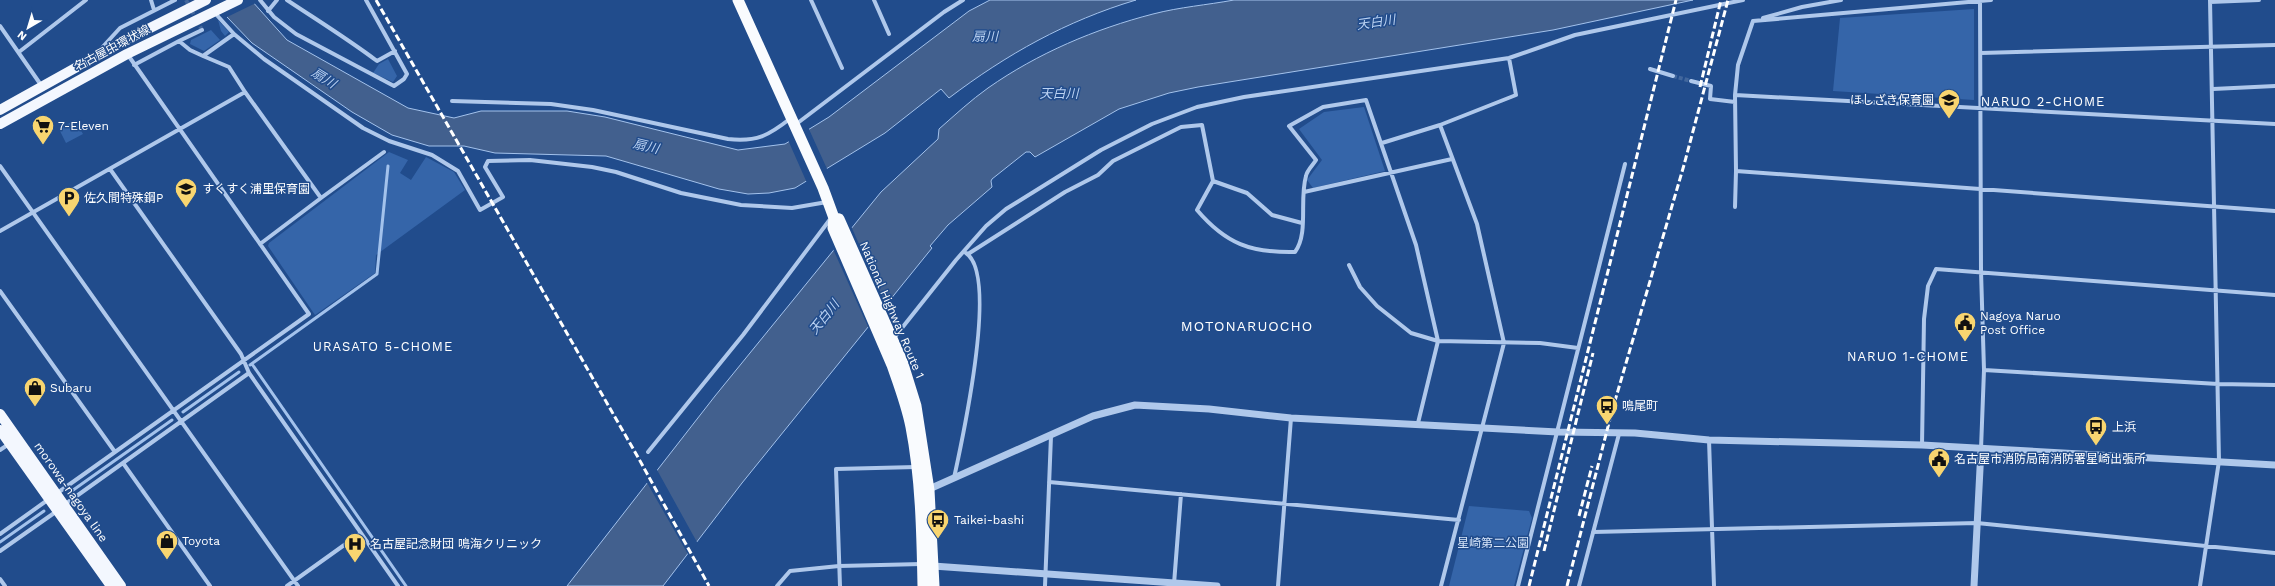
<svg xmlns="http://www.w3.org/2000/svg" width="2275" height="586" font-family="'Work Sans','Noto Sans JP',sans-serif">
<rect width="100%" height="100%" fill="#214c8c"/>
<path fill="#3565a9" d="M1974,9V100L1833,91L1840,18Z
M218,20L229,32L225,36L221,31Z
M211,30L220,40L204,51L190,44L191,40Z
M388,59L397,76L393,82L373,73L379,64Z
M1364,107L1385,171L1313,188L1307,180L1322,160L1299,129L1324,112Z
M75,120L83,134L66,143L59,129Z
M389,152L408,160L400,173L411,180L426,157L454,172L465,190L376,255L375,273L315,315L268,246L269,243Z
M1469,506L1529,511L1532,518L1514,586H1449Z"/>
<path fill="#42608e" stroke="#a3c2ec" d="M215,0H251L287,40L408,108L454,118L481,111H567L605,117L738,150L785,144L829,117L969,11L990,0H1136C1066,21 1007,54 949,98L941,89L885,133L795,188L769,193L748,194L719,189L606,156L495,153L464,146H429L392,135L352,112L252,43L227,17Z
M1234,0H1693L1553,30L1198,87L1169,93L1119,109L1035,157L1030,152H1026L992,179L991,181L992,187L948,225L930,246L932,248L742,483L663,586H567L715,396L881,192L938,139L939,129C955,115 971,100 988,88C1038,53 1095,29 1153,14C1180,7 1207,5 1234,0Z"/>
<path fill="#214c8c" d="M213,0H253L256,3L225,18Z
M808,127L828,171L807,183L788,140Z
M851,226L887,307L869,329L833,249Z
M656,468L698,544L689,556L646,481Z"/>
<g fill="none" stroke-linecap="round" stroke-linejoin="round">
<path stroke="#a3c2ec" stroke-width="3" d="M252,364L406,586
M250,365L377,274L388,166
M183,412L239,372
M69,493L172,420
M0,542L44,511"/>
<path stroke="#42679d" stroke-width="4" stroke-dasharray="4 2" stroke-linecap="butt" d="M186,0L202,30
M1673,76L1691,81"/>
<path stroke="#afc8eb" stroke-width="4" d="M151,0L154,10
M260,0L274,17L296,34L394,86L404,79L407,74L366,0
M287,0C317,20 348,39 377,61L395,51
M811,0L842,68
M874,0L889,34
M1980,1L1981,271L1984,370L1981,449
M2210,2L2259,0
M268,11L277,0
M214,12L234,34
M1763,18L1802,7L1841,0
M1753,21L1991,0
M0,26L41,85
M202,30L179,41L190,50L203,56L234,34L264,59L363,128L389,141L432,155L458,171L480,210L503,197L485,167L488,161L530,160L592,167L616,172L681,193L741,205L792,208L827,202
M99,51L120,28L175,0
M19,52L86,0
M1981,53L2275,45
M203,56L229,67L245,92
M134,65L179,41
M1650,69L1673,76
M1691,81L1711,86L1710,99L1735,102
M2213,89L2275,86
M1735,95L2275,124
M452,101L551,104L593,110L728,139C757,142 768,136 791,118
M795,125L944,12L963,0
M1440,125L1477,224L1504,343L1441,586
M1382,143L1440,125L1516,95L1509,58
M0,166L298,586
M110,169L241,354L249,373L398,586
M1736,171L2275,211
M1213,181L1247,193L1272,215L1302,223
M1304,192L1452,159
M321,198L384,152
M1735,207L1736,171L1735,95L1738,65L1753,21
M0,231L245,92L321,198L260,244
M968,254L1065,192L1098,175L1113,161L1181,127L1202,125L1213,181L1197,210C1226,244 1251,253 1295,252C1309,233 1299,200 1306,176C1307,170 1313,165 1316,160L1289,126L1323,107L1366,100L1416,245L1438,341L1418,423
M1349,265L1360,287L1377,306L1411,333L1438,341L1540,343L1578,348
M0,291L115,452
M894,338L956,260L986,226L1006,209L1101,150L1152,124L1197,107L1244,97L1509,58L1575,35L1743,0
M1984,370L2218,384L2275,385
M1709,440L1714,586
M1922,445L1924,319L1928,286L1936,269L2275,295
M0,450L9,444
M648,452L743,335L831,218
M123,463L210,586
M954,478C962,441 999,275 966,253
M1049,482L1459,520
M56,494L309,314L128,55
M64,505L249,373
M1593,532L1977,523L2275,553
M0,534L49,499
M0,551L57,511
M0,579L5,586
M1174,584L1181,494
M287,586L361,533
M777,586L790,571L839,566L922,564
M840,586L836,469L916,467
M1045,586L1051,436
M1278,586L1291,418
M1518,586L1625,164
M1579,586L1619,434
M2200,586L2219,461L2210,0"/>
<path stroke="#afc8eb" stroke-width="7" d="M927,490L1093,416L1135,405L1209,409L1291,418L1558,432L1635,433L1709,440L1922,445L2275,465
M933,566L1217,586
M1974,586L1981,449"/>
<path stroke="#f3f7fe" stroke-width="10" d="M0,110L120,43L206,0
M0,124L127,54L238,0
M0,414L121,586
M0,430L111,586"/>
<path stroke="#f9fbfe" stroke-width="11" d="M738,0L823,188L834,218L833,228L892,365C899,385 907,406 911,427C921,478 922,534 923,586
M834,218L839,219L902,361L916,406L929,490L934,586"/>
<path stroke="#fff" stroke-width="3" stroke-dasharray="7 3" stroke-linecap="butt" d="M376,0L639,459L709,586
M1700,87L1721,0
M1579,516L1592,466
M1544,551L1593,353
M1529,586L1676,0
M1567,586L1612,411L1684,165L1728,0"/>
</g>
<defs>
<g id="school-pin" transform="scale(1.15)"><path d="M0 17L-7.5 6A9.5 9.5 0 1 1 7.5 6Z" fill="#f8d570" stroke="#214c8c"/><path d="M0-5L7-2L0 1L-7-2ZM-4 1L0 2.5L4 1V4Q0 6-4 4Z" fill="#111"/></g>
<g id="supermarket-pin" transform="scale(1.15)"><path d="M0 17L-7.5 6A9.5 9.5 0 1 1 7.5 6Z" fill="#f8d570" stroke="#214c8c"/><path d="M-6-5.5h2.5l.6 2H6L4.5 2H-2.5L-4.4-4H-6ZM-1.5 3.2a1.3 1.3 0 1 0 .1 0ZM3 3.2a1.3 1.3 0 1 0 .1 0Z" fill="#111"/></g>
<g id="parking-pin" transform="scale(1.15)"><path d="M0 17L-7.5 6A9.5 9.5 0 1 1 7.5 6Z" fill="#f8d570" stroke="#214c8c"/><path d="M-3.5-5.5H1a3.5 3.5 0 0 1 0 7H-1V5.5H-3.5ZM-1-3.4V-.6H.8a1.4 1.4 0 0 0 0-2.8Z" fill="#111"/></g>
<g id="civic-pin" transform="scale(1.15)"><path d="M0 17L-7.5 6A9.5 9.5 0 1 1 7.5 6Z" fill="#f8d570" stroke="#214c8c"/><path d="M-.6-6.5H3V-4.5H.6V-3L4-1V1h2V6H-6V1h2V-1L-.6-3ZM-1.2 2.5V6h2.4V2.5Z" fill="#111"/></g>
<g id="shop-pin" transform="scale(1.15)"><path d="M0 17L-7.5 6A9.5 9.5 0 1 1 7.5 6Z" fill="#f8d570" stroke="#214c8c"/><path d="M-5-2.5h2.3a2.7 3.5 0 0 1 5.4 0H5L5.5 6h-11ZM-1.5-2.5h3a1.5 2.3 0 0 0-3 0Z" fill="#111"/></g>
<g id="bus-pin" transform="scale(1.15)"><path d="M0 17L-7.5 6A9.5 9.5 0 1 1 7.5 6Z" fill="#f8d570" stroke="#214c8c"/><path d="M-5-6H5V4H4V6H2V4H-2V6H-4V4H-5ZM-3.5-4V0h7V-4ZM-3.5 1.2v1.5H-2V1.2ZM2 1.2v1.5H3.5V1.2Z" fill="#111"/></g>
<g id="hospital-pin" transform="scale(1.15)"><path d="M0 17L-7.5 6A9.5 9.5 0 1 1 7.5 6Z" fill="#f8d570" stroke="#214c8c"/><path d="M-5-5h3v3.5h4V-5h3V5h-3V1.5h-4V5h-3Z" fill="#111"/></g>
</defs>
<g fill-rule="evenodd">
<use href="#school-pin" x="1949" y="100"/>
<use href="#supermarket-pin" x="43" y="126"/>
<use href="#school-pin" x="186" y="189"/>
<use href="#parking-pin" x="69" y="198"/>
<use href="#civic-pin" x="1965" y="323"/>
<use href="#shop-pin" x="35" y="388"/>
<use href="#bus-pin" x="1607" y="406"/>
<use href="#bus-pin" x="2096" y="427"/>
<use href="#civic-pin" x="1939" y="459"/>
<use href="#bus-pin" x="938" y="520"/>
<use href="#shop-pin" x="167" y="541"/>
<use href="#hospital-pin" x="355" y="544"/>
</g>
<g text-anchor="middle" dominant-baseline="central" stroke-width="3" stroke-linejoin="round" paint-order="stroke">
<g font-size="12" fill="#fff" stroke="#214c8c">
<text transform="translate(112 48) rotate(-28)">名古屋中環状線</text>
<text transform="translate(892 310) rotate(67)">National Highway Route 1</text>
<text transform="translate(71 492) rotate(55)">morowa-nagoya line</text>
</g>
<g font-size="12" fill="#fff" stroke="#214c8c" text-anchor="start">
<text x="1934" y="100" text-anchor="end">ほしざき保育園</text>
<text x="58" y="126">7-Eleven</text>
<text x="202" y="189">すくすく浦里保育園</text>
<text x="84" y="198">佐久間特殊鋼P</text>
<text x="1980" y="316">Nagoya Naruo<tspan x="1980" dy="14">Post Office</tspan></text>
<text x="50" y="388">Subaru</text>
<text x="1622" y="406">鳴尾町</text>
<text x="2112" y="427">上浜</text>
<text x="1954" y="459">名古屋市消防局南消防署星崎出張所</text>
<text x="954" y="520">Taikei-bashi</text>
<text x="182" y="541">Toyota</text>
<text x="370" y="544">名古屋記念財団 鳴海クリニック</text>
</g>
<g font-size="12" fill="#d4e3f8" stroke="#214c8c">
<text x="1493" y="543">星崎第二公園</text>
</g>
<g font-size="13" font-style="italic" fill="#bbd2f2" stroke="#214c8c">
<text transform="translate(1376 22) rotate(-8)">天白川</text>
<text x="985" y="36">扇川</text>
<text transform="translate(324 78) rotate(32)">扇川</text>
<text x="1059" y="93">天白川</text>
<text transform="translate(646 146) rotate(13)">扇川</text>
<text transform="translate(824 317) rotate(-51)">天白川</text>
</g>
<g font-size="13" letter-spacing="1" fill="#fff" stroke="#214c8c">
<text x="2043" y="101">NARUO 2-CHOME</text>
<text x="383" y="346">URASATO 5-CHOME</text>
<text x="1908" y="356">NARUO 1-CHOME</text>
</g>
<g font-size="14" letter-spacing="1" fill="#fff" stroke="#214c8c">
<text x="1247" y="326">MOTONARUOCHO</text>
</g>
</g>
<g transform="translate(28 28) rotate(218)" stroke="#214c8c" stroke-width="3" paint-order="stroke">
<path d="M0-3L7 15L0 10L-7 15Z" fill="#ffffff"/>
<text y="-6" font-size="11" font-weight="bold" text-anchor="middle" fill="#ffffff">N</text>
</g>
</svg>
